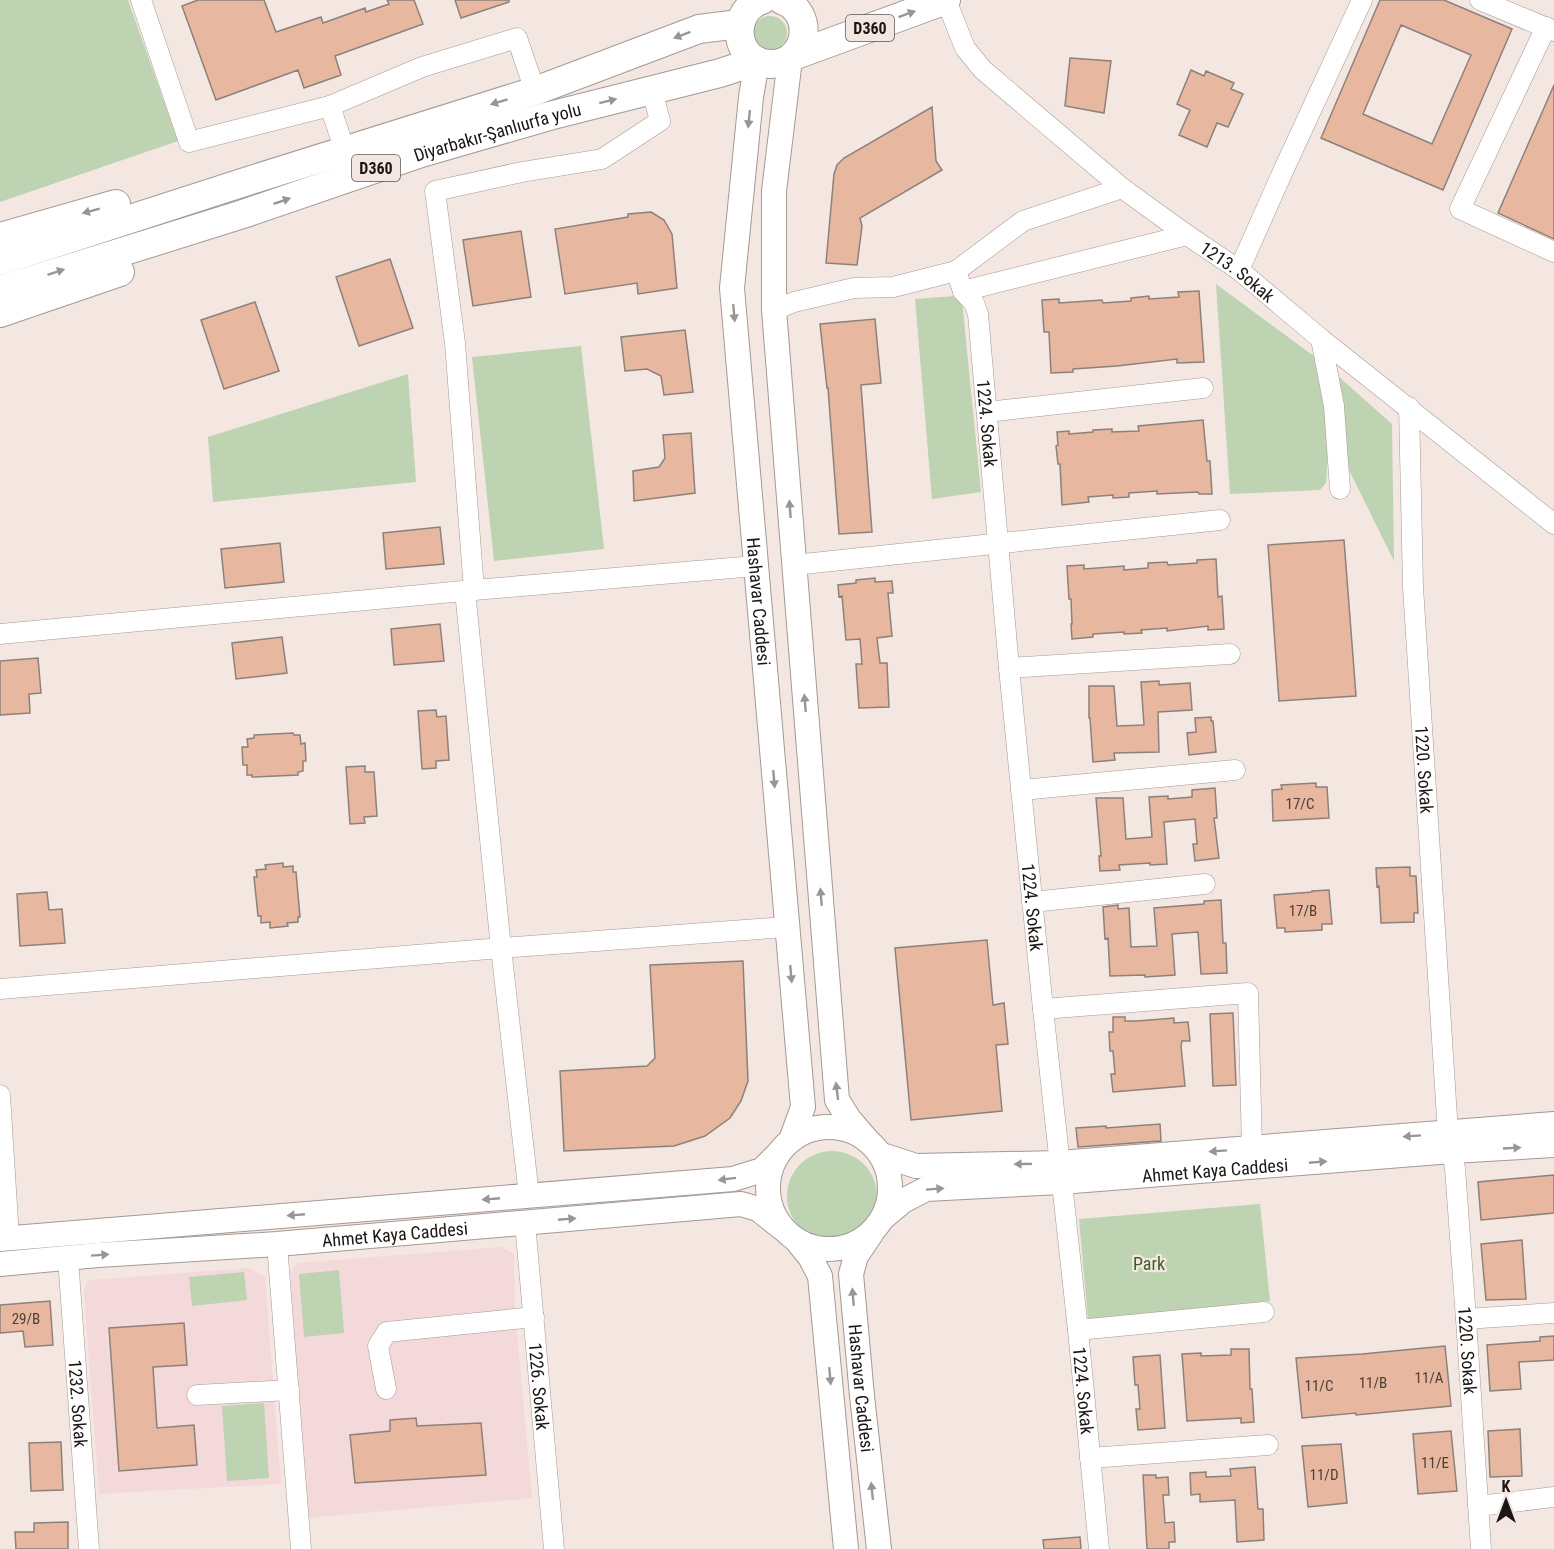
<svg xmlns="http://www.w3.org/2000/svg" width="1554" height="1549" font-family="'Roboto Condensed',sans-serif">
<rect width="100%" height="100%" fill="#f4e7e1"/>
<path fill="#f4d9db" d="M501,1247L514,1254L515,1309L532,1498L307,1518L290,1272L298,1263Z
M249,1268L265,1277L281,1484L99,1494L84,1292L88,1280Z"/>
<path fill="#bdd3b2" d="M0,0H128L178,141L0,202Z
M753 33a17 17 0 1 1 34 0a17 17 0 1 1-34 0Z
M1216,284L1315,357L1326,410L1328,451L1326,483L1320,490L1230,494Z
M955,296L962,300L981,492L932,499L915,299Z
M581,346L604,549L494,561L472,357Z
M408,374L416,482L213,502L208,437Z
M1338,376L1392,424L1394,561L1344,460Z
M787 1196a45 45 0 1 1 90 0a45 45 0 1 1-90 0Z
M1260,1204L1270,1301L1088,1319L1079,1219Z
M339,1270L344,1333L304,1337L299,1274Z
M244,1272L247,1300L192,1306L189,1277Z
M264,1403L269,1478L227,1481L222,1406Z"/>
<path fill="#e7b79f" stroke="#8d817c" stroke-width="1.5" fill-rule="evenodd" d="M198,0H264L276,32L321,17L323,23L365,8L366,12L389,4L387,0H414L423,24L335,56L341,75L304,88L298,70L216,100L182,6Z
M455,0H509V2L461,18Z
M1380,0H1444L1512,29L1443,190L1321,138ZM1401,25L1471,55L1432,144L1363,114Z
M1070,58L1111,61L1104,113L1065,106Z
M1191,70L1204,76L1206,71L1234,83L1231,89L1243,94L1228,127L1217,123L1207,147L1179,135L1190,110L1177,104Z
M1554,85V239L1498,213Z
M932,107L936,161L942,170L860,218L862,226L857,265L826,263L834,174L837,165L844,158Z
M651,212L664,220L672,234L677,288L638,294L637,283L565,294L555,229L628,217V214Z
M521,231L531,297L473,306L463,240Z
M390,259L413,328L359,346L336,277Z
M1199,291L1204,362L1177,363V359L1117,366L1073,369V372L1051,373L1049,332H1044L1042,300L1059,299V303L1102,300L1103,303L1131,301V298L1149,296V299L1179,297L1178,292Z
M255,302L279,371L224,389L201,320Z
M875,319L881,383L861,385L872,532L839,534L828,388H827L820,324Z
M685,330L693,392L664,395L661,376L647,369L625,371L621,337Z
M1203,420L1207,461H1210L1212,494H1199L1198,492L1157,494V491L1129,493V497L1113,498V495L1088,497L1089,502L1062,505L1060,464H1058L1056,446L1058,445L1057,432L1069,431V434L1093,432V430L1112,429V432L1139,431L1138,426Z
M691,433L695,493L634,501L633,471L659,467L665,458L663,435Z
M440,527L444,564L386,569L383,533Z
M1344,540L1356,696L1279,701L1268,545Z
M280,543L284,582L225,588L221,549Z
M1216,559L1218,597L1222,596L1224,629L1208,630V626L1167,631V628L1141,630L1142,633L1124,634V632L1093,634V637L1072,639L1071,624H1072L1071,599H1069L1067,566L1084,565V569L1124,566V570L1148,568V563L1167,562L1168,565L1197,563V560Z
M875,578V582L892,581L893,593H888L892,636L877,638L880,663H887L889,707L859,708L856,664H862L860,639L846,640L842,596L839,597L838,585L856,583V580Z
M440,624L444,661L394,665L391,629Z
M282,637L287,673L236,679L232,643Z
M38,658L41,693L29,694L30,713L0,715V661Z
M1159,681V685L1190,683L1192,710L1158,712L1159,752L1114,753L1115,760L1093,762L1090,718H1089V686H1114L1117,726L1144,725L1141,682Z
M436,710L437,717L446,716L449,760L436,761V768L422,769L418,711Z
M1211,717V721H1213L1216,752L1189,755L1187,733L1196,732L1195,718Z
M293,733L294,735H300L301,744L305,743L306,761H303V771L298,772V775L252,777V775H247V765H243L242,747H248L247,739L254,738V735Z
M365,766V772H374L377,816L364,817L365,823L350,824L346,767Z
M1316,783V787H1327L1329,818L1273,821L1272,790L1282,789L1281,785Z
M1215,788L1217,818H1214L1219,858L1195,861L1193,844H1197L1195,819L1164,822L1167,864L1150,865V863L1119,865L1120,870L1100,871L1099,856H1101L1096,798H1123L1126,839L1152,837L1149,797L1168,796V799L1192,797V790Z
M283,863V867L293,866V872H296L300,917H298V922L287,923L288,926L270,928V922L261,923V916H258L254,877H257L256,870L266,869L265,865Z
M1410,867V876H1416L1418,913H1414V922L1381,923L1379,886L1377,887L1376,868Z
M1329,890L1332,924H1322V930L1285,932V928H1277L1274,895L1312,892V891Z
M47,892L49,910L62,909L65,943L20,946L17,894Z
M1221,900L1223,943H1226L1227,973L1201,974L1198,932L1172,934L1175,975L1145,977V975L1110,976L1108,938L1105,939L1103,907L1118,905V909L1129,908L1131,947L1157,946L1154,908L1204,904V901Z
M987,940L993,1005L1004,1003L1008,1044L996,1045L1002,1111L911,1120L895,948Z
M743,961L748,1081L741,1101L730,1118L705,1136L674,1146L564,1151L560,1071L647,1066L655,1058L650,965Z
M1233,1013L1236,1085L1213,1086L1210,1014Z
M1113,1017H1125V1021H1137L1174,1018V1023L1188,1022L1190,1041H1182L1181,1046L1185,1086L1113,1092L1111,1074H1115L1113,1051H1110L1109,1032H1113Z
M1160,1124L1161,1141L1078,1147L1076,1128L1106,1126V1128Z
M1554,1175V1213L1481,1220L1478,1182Z
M1522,1240L1526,1299L1486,1300L1481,1244Z
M50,1301L53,1345L25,1347L23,1331L0,1333V1305Z
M184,1323L187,1365L153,1367L157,1428L194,1425L197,1465L119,1471L109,1328Z
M1554,1336V1360L1519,1362L1521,1389L1490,1391L1487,1345L1540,1341V1337Z
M1445,1346L1451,1406L1356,1415V1413L1302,1418L1296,1358L1362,1354Z
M1231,1349H1249L1250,1389H1252L1254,1422L1241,1423V1418L1187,1421L1182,1354L1201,1353V1356L1231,1355Z
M1160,1355L1165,1428L1138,1430L1136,1409H1140L1138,1385H1135L1133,1357Z
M416,1418L417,1426L481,1423L486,1475L355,1483L350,1435L390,1431V1420Z
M1520,1429L1522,1476L1490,1477L1488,1431Z
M1451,1431L1457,1491L1418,1494L1413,1434Z
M61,1442L63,1490L31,1491L29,1443Z
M1341,1444L1347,1503L1308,1507L1302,1446Z
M1255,1467L1258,1509H1263L1264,1540L1237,1542L1235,1500L1200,1502V1494L1191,1495L1190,1473L1206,1472V1477L1231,1476L1230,1469Z
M1143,1475H1156V1478L1168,1477L1169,1495H1163L1165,1523L1174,1522L1175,1542H1169V1549H1147Z
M68,1522V1549H16L15,1532H34V1523Z
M1080,1537L1081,1549H1044L1043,1540Z"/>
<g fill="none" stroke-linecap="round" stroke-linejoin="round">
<g stroke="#a59993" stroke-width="21">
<g id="minor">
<path d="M141,0L189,142L330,106L422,67L517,38L535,91"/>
<path id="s1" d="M946,0L965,48L983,70L1122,188L1187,235L1239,270L1321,339L1554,524"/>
<path d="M1480,0L1554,31"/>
<path d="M1546,27L1460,209L1554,252"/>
<path d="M330,106L345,151"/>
<path d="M1239,270L1284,169L1362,0"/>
<path id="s2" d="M956,271L963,291L974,303L978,314L1009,668L1043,1009L1078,1330L1099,1549"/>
<path d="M963,291L1187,235"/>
<path d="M774,310L794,302L854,288L893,287L956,271L1023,221L1122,188"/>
<path d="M1321,339L1334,406L1340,489"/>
<path id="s3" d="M1409,407L1413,587L1448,1133"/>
<path d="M987,412L1203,388"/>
<path d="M794,565L1220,520"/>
<path d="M474,590L455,343L435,191L522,172L602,159L660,121L652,90"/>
<path d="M465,591L501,948L529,1196"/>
<path d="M0,634L474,590L755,566"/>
<path d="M1009,668L1230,654"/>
<path d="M1021,790L1235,770"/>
<path d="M1032,902L1205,884"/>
<path d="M0,989L501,948L786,927"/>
<path d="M1043,1009L1248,993L1252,1148L1254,1162"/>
<path d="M0,1095L9,1238"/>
<path id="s4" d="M1452,1151L1455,1168L1466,1319L1481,1549"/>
<path id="s5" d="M525,1223L554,1549"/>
<path d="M277,1244L301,1549"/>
<path id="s6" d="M68,1258L89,1549"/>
<path d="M1466,1319L1554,1313"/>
<path d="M1078,1330L1264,1312"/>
<path d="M386,1389L378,1346L387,1332L534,1317"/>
<path d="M197,1395L289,1390"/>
<path d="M1090,1458L1268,1445"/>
<path d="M1478,1506L1554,1497"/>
</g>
</g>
<g stroke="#a59993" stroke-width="26">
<g id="major">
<path d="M790,59L774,191V310L837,1100L849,1119L867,1140"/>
<path id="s7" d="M757,61L751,97L732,288L803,1107L791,1140"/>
<circle cx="829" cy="1188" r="61"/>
<path d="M882,1155L916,1166L1059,1163L1554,1124"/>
<path id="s8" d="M885,1216L903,1201L926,1189L1061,1182L1452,1151L1554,1145"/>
<path id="s9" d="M871,1234L856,1256L851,1274L862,1396L879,1549"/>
<path d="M0,1239L733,1179L762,1170L777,1155"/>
<path d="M797,1241L810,1257L820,1276L846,1549"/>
<path id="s10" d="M0,1264L98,1255L277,1244L741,1204L758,1209L782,1228"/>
</g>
</g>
<g stroke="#a59993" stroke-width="30">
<g id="highway">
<path d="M762,0C728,11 734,64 771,64C808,64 816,12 782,0"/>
<path d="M793,56L946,0"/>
<path d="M0,237L116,204"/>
<path d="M0,261L251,180L535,91L699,29L739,24"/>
<path id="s11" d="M0,290L243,214L421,153L549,116L720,73L757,61"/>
<path d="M0,313L120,272"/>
</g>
</g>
<use href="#minor" stroke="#fff" stroke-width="20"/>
<use href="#major" stroke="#fff" stroke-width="24"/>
<use href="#highway" stroke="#fff" stroke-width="28"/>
</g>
<defs><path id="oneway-solid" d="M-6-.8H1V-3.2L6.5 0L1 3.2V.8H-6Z" transform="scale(1.5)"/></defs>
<g fill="#989695">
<use href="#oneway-solid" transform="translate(907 14) rotate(-20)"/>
<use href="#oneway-solid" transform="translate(682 35) rotate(159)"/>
<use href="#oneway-solid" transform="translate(608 101) rotate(-14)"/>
<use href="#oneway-solid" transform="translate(499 102) rotate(163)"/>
<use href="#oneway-solid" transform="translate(749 119) rotate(96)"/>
<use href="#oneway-solid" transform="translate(282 201) rotate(-19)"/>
<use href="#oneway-solid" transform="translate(91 211) rotate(165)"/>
<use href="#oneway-solid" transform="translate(56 272) rotate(-18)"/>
<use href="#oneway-solid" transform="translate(734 313) rotate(85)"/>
<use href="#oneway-solid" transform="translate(790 509) rotate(-94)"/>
<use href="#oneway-solid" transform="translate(805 703) rotate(-95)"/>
<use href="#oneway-solid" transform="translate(774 779) rotate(85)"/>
<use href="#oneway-solid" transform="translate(821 897) rotate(-95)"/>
<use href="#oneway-solid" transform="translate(791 974) rotate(85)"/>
<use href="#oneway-solid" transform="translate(837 1091) rotate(-97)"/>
<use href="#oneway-solid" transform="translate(1412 1136) rotate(176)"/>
<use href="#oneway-solid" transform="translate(1512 1148) rotate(-3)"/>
<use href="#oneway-solid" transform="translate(1218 1151) rotate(176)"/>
<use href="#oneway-solid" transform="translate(1318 1162) rotate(-5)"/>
<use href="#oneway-solid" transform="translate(1023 1164) rotate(179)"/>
<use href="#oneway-solid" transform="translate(727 1179) rotate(173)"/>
<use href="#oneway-solid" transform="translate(935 1189) rotate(-4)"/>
<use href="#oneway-solid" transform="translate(491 1199) rotate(175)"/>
<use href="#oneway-solid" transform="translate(296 1215) rotate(175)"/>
<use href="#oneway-solid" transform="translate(567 1219) rotate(-5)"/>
<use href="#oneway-solid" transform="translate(100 1255) rotate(-4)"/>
<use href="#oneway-solid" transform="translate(853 1297) rotate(-95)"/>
<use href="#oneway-solid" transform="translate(830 1376) rotate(85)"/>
<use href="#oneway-solid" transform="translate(872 1491) rotate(-96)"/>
</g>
<g text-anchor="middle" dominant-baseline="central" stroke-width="4.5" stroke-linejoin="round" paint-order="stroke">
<g font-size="15" fill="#4d3e37">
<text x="1300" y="804">17/C</text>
<text x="1303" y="911">17/B</text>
<text x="26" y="1319">29/B</text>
<text x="1429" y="1378">11/A</text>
<text x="1373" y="1383">11/B</text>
<text x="1319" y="1386">11/C</text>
<text x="1435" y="1463">11/E</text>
<text x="1324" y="1475">11/D</text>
</g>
<g fill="#f4e7e1" stroke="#5b5552" stroke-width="1.5">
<rect x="846" y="15" width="48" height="26" rx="4.5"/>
<rect x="352" y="155" width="48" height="26" rx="4.5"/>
</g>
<g font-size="16" font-weight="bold" fill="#1a1614">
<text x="870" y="28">D360</text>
<text x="376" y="168">D360</text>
</g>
<g font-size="18" fill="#1a1614" stroke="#f4e7e1">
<text stroke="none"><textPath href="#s11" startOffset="522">Diyarbakır-Şanlıurfa yolu</textPath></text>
<text stroke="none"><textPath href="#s1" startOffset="405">1213. Sokak</textPath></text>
<text stroke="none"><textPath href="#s2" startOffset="159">1224. Sokak</textPath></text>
<text stroke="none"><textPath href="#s7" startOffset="543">Hashavar Caddesi</textPath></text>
<text stroke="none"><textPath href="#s3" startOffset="363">1220. Sokak</textPath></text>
<text stroke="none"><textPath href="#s2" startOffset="645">1224. Sokak</textPath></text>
<text stroke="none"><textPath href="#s8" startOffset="339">Ahmet Kaya Caddesi</textPath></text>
<text stroke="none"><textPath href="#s10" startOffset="396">Ahmet Kaya Caddesi</textPath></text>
<text stroke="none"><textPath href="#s4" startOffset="200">1220. Sokak</textPath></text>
<text stroke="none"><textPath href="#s5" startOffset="164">1226. Sokak</textPath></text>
<text stroke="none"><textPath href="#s9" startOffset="160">Hashavar Caddesi</textPath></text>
<text stroke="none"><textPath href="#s2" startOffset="1131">1224. Sokak</textPath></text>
<text stroke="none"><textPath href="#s6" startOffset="146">1232. Sokak</textPath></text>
</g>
<g font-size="18" fill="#3c6026" stroke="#f4e7e1">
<text x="1149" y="1263">Park</text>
</g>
</g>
<g transform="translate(1506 1501)" stroke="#f4e7e1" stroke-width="4.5" paint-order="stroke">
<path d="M0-4.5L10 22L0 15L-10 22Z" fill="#1a1614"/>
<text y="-9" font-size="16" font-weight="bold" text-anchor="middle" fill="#1a1614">K</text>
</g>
</svg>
